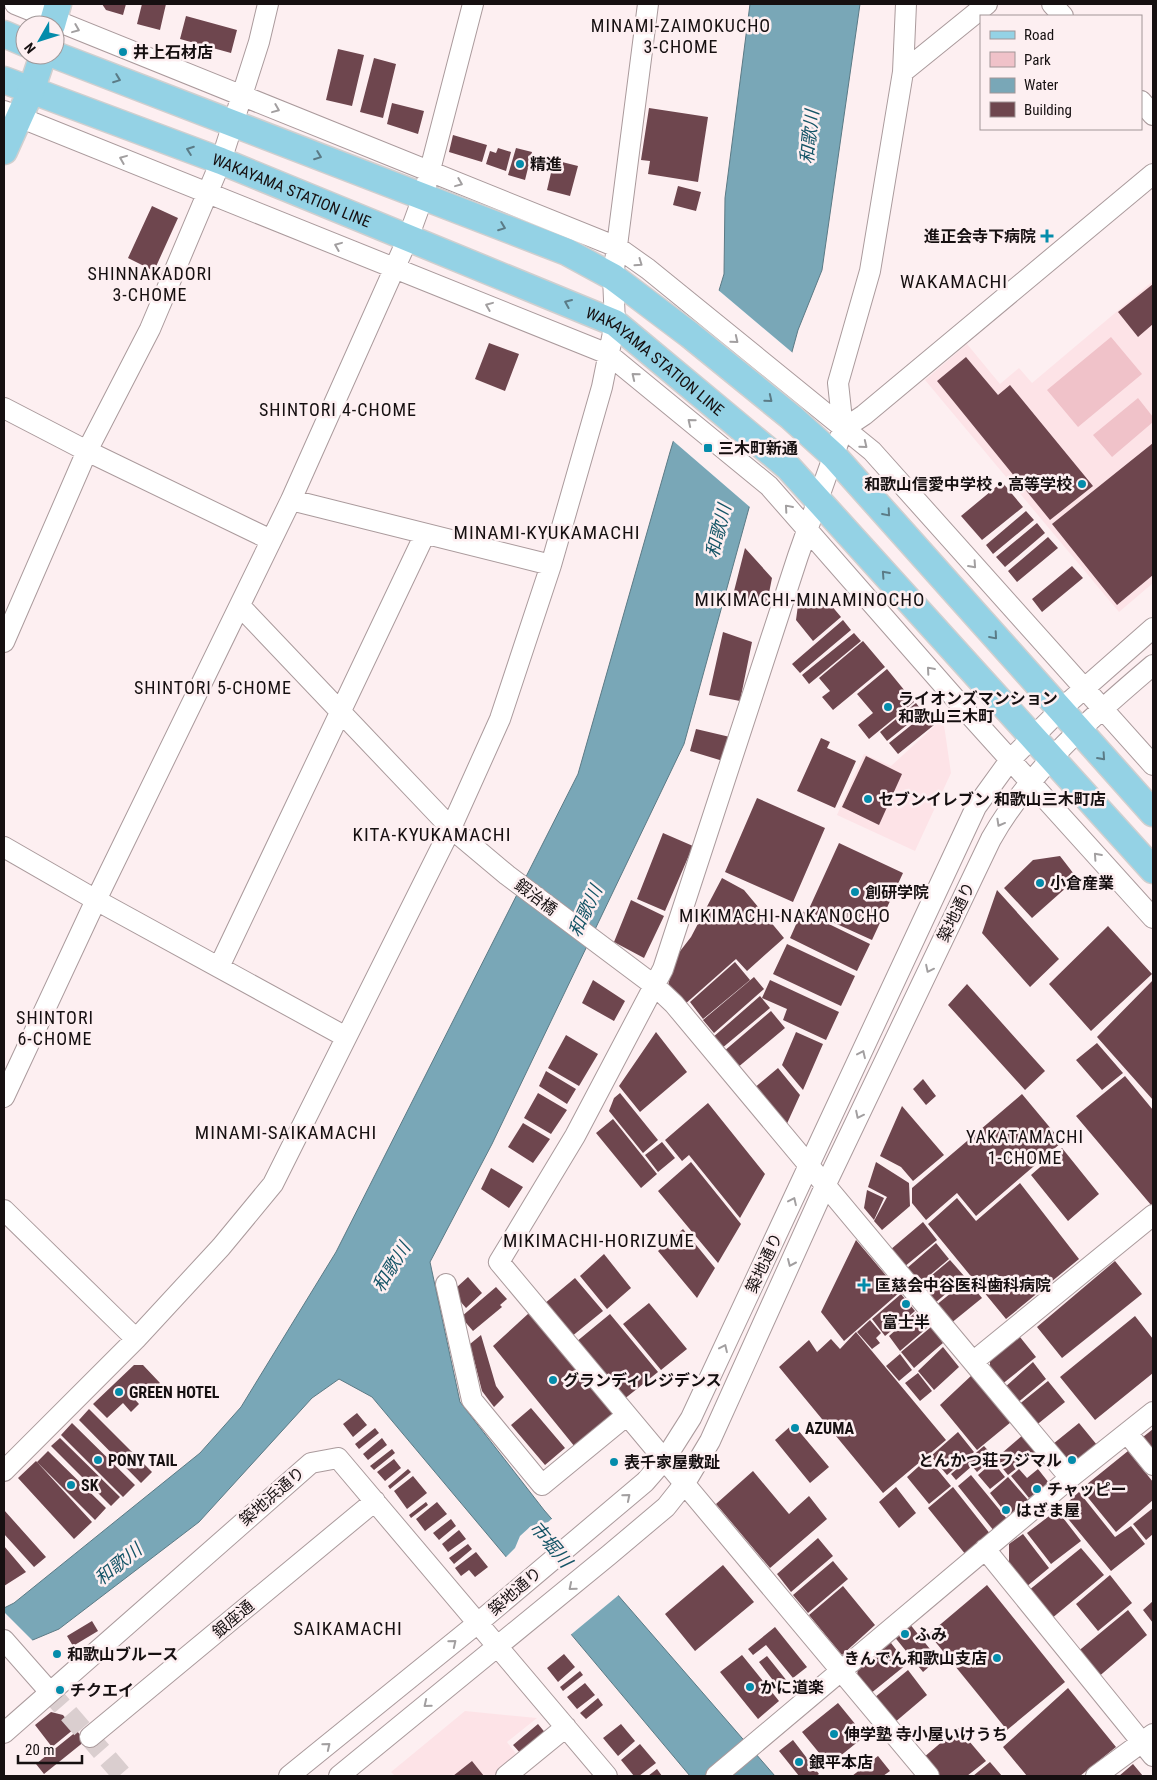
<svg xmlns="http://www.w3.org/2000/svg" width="1157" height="1780" font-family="'Roboto Condensed','Noto Sans JP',sans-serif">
<rect width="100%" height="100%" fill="#fdeff1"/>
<path fill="#fde3e7" d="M1153,281V583L1119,612L925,380L967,344L1000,384L1019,368L1032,383Z
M940,721L944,725L951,773L915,851L837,815L864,754L891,766Z
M465,1711L537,1718L507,1742L520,1759L499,1776H395L391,1772Z"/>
<path fill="#f0c2c9" d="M1111,337L1142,374L1078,427L1047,390Z
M1138,398L1153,417V422L1112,457L1093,435Z"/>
<path fill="#79a7b7" stroke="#5b7a85" d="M750,4H860L822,270L798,330L684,744L492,1144L430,1262L460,1402L544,1510L775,1776H690L372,1397L339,1379L312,1398L199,1522L59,1629L4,1652V1608L14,1603L200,1453L241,1407L336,1252L578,774L670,452L724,274L725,198Z"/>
<path fill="#fdeff1" d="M717,289L794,354L751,508L671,439Z
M554,1517L620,1594L568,1637L504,1559L515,1548L520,1536L531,1526L548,1522Z
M4,1612L34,1642L4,1655Z"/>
<path fill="#6e464e" d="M102,4H126L123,15L106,10Z
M142,4H166L160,30L137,24Z
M186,16L237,30L231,53L180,39Z
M338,49L364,55L352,106L326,100Z
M374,58L396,64L383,118L360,112Z
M392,103L424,111L418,134L387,124Z
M649,108L708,117L698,182L648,174L650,161L641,160Z
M453,135L487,145L482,162L449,152Z
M498,148L511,152L506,171L486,164L490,151L496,153Z
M516,148L532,152L525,180L508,175Z
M554,160L578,166L570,196L547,190Z
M678,186L701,192L696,211L673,205Z
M152,206L178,218L154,271L128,258Z
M1153,284V324L1138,337L1118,312Z
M489,343L519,354L505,391L475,379Z
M966,357L998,395L1010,385L1093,486L1050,520L937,381Z
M1153,443V575L1117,605L1052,524Z
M1002,482L1023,507L982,540L961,516Z
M1026,511L1034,520L993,554L986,545Z
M1037,523L1045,533L1005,567L996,557Z
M1048,537L1058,548L1017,582L1008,571Z
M745,548L772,578L766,608L732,599Z
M1072,566L1083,578L1042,612L1032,599Z
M825,598L841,617L813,641L796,620L798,605Z
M843,620L851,630L800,673L792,664Z
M723,632L752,642L740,701L709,695Z
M854,633L861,641L809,684L802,675Z
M863,641L885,667L833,710L822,697L830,691L819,678Z
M887,669L914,702L869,739L858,725L873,713L857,694Z
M916,703L923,712L887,741L880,732Z
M925,714L934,725L898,754L889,743Z
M696,729L730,737L723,761L690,751Z
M821,738L830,742L827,748L856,761L835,808L797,791Z
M866,756L902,774L879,825L842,807Z
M757,798L825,828L793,902L725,872Z
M663,833L693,846L665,911L637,899Z
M839,843L903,873L872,940L808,911Z
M1060,856L1077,878L1032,918L1004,888L1033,860Z
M722,878L744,890L784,938L747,971L736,959L684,1005L668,986L674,959L691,937Z
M997,890L1059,959L1030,987L982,933Z
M631,900L664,916L644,958L614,942Z
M802,911L870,944L857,971L790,938Z
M1108,926L1152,974L1091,1031L1049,984Z
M787,944L855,976L841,1006L773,974Z
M735,962L750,980L703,1019L690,1002Z
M754,977L764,989L714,1033L703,1020Z
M593,980L625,1001L614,1021L582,1003Z
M770,980L839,1012L826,1040L783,1020L787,1009L762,998Z
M1153,980V1100L1097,1037Z
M967,984L1045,1071L1025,1090L948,1005Z
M760,996L770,1008L721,1049L712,1038Z
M771,1011L785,1028L737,1068L723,1052Z
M656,1032L687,1072L640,1112L619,1086Z
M796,1032L823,1044L803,1090L782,1065Z
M566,1035L598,1054L579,1086L548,1068Z
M1097,1043L1123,1073L1102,1090L1076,1060Z
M778,1068L800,1095L785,1128L753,1089Z
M546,1071L576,1089L567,1104L539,1086Z
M1125,1076L1153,1110V1203L1151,1205L1076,1116Z
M923,1079L936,1096L926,1105L913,1089Z
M538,1093L567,1110L551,1134L524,1118Z
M620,1093L658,1140L643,1153L609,1111L614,1098Z
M1022,1094L1062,1142L976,1216L957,1193L926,1220L912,1203V1188Z
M708,1103L765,1174L740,1218L689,1155L682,1161L665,1140Z
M902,1106L944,1155L913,1181L901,1167L880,1156Z
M613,1119L657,1174L641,1188L596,1133Z
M523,1123L550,1139L533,1163L508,1147Z
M662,1142L675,1158L658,1172L645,1155Z
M1062,1148L1099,1194L1068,1221L1031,1175Z
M691,1162L741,1224L718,1263L658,1191Z
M876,1162L909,1183L910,1206L882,1230L874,1221L887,1197L868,1187Z
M491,1168L523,1187L509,1208L481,1189Z
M1020,1183L1079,1259L1006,1319L928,1224L957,1198L976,1221Z
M867,1190L884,1198L874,1220L864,1208Z
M923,1222L937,1240L904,1267L890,1250Z
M683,1229L715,1268L697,1298L658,1251Z
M856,1240L900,1292L844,1341L821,1312Z
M936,1243L949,1259L918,1285L906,1269Z
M604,1254L631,1288L607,1309L580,1276Z
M950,1260L965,1277L934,1304L919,1286Z
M1115,1261L1142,1294L1062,1358L1037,1327Z
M468,1277L482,1293L466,1308L460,1301L457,1287Z
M575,1278L603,1311L571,1337L544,1304Z
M967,1280L982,1298L950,1324L935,1306Z
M496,1287L507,1299L500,1305L502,1307L473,1331L461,1317Z
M901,1294L915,1311L885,1336L872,1319Z
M649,1303L687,1349L661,1370L623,1324Z
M916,1312L928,1327L900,1351L889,1336Z
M529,1313L613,1414L575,1447L493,1346Z
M610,1314L658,1372L623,1400L576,1342Z
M1135,1316L1153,1339V1373L1095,1420L1060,1377Z
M870,1320L881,1333L876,1338L880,1343L872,1349L857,1332Z
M931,1327L943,1343L914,1368L901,1352Z
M856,1332L946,1440L883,1493L779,1367L809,1340L817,1352L831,1339L840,1349Z
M481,1335L496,1386L504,1397L494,1407L482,1391L470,1344Z
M1020,1337L1036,1357L1001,1385L990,1371V1361Z
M943,1347L959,1367L934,1390L918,1371Z
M900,1354L912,1370L899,1381L886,1366Z
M1033,1362L1046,1379L1016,1404L1004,1388Z
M134,1365H143L160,1383L144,1399L135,1390L130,1394L139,1404L131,1412L123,1403L107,1418L93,1404Z
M918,1373L932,1391L920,1401L905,1383Z
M972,1375L1011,1422L977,1450L940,1405Z
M1048,1381L1065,1402L1034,1427L1017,1406Z
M531,1408L565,1448L545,1465L511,1425Z
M89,1409L152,1472L141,1483L79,1420Z
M357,1413L367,1425L353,1437L343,1424Z
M72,1423L135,1485L123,1497L61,1435Z
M1079,1423L1097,1445L1077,1462L1067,1460L1053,1444Z
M793,1424L829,1467L810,1483L775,1440Z
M375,1428L379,1433L359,1449L355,1444Z
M1153,1429V1450L1143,1437Z
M958,1432L974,1452L947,1475L931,1456Z
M1024,1434L1039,1451L1008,1475L995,1459Z
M60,1438L120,1497L111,1506L51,1446Z
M382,1438L387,1445L368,1460L363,1454Z
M984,1446L994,1457L977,1472L972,1466L956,1480L951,1474Z
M392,1449L395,1453L374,1470L370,1466Z
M48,1451L106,1508L95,1520L37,1462Z
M1128,1451L1153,1482V1500L1116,1532L1081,1489Z
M928,1458L951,1486L929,1504L907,1477Z
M394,1459L401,1468L385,1481L377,1472Z
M36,1461L92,1522L74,1539L18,1478Z
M993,1462L1005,1477L990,1489L978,1475Z
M408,1469L411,1472L390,1489L388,1486Z
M1019,1469L1027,1478L1038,1469L1049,1483L1029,1498L1011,1476Z
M753,1471L789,1514L809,1496L827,1519L770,1568L716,1504Z
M971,1475L1007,1519L994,1531L958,1486Z
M413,1476L427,1493L407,1509L394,1491Z
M1008,1477L1028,1500L1008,1516L990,1493Z
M896,1487L916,1513L899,1528L879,1502Z
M953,1487L991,1535L966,1555L928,1508Z
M1079,1492L1115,1537L1131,1526L1145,1544L1111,1571L1060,1509Z
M426,1502L428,1505L411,1518L409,1515Z
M437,1502L447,1514L425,1531L416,1519Z
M1153,1508V1534L1146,1540L1133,1524Z
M4,1510L46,1557L34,1567L4,1534Z
M1057,1510L1081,1541L1051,1564L1027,1533Z
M451,1519L456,1526L439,1540L433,1533Z
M459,1530L466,1539L448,1552L442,1544Z
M1023,1534L1049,1568L1026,1587L1009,1565V1544Z
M818,1538L833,1556L791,1592L777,1574Z
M468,1544L472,1549L454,1564L449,1558Z
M4,1546L26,1572L4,1586Z
M1081,1548L1104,1575L1051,1619L1028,1591Z
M476,1552L488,1567L475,1577L469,1570L461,1576L455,1568Z
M833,1561L848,1579L808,1613L793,1595Z
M723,1565L754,1602L695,1651L665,1614Z
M1110,1575L1132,1603L1098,1631L1076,1604Z
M987,1585L1065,1682L1007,1730L929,1634Z
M843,1586L875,1625L842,1655L809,1615Z
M1153,1601V1623L1143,1610Z
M1128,1610L1147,1635L1096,1679L1076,1653Z
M92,1621L98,1631L73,1646L67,1636Z
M909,1623L938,1659L923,1672L893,1635Z
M775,1627L807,1667L793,1678L766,1645L753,1655L748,1649Z
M888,1639L907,1664L870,1694L857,1677L858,1665Z
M564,1654L575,1667L558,1682L547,1668Z
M742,1655L779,1701L758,1719L720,1672Z
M767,1656L787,1681L779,1688L759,1662Z
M908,1670L927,1695L894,1723L874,1698Z
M580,1671L583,1675L563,1691L560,1687Z
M585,1683L595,1695L577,1709L567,1697Z
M1068,1688L1116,1747L1080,1776H1027L1003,1747Z
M598,1698L603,1705L586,1719L580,1713Z
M838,1703L865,1736L829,1765L802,1732Z
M51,1712L63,1715L74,1729L52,1747L35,1725Z
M538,1724L547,1735L522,1755L513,1745Z
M621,1724L635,1741L618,1756L603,1738Z
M958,1728L986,1761L967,1776H938L923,1758Z
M77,1731L85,1741L44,1774L36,1764Z
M793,1740L819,1774L816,1776H799L779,1751Z
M640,1744L656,1763L639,1776H634L621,1760Z
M878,1756L890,1771L883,1776H852Z
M472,1761L484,1776H453Z
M990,1762L1002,1776H973Z
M1133,1764L1143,1776H1119Z
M657,1769L662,1776H648Z"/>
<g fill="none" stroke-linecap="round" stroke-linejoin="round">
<path stroke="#dacecf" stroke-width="20" stroke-dasharray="20 10" stroke-linecap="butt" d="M49,1691L123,1776"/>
<g stroke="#aa9a9c" stroke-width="22">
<path id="minor" d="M15,4L617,247L648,269L872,451L1153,765
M906,4L903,72L870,271L838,383L843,429L798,556L663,969L575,1136L499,1262L929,1776
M1052,4L1063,16
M903,72L987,4
M1141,101L1153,115
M4,111L608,354L769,486L967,712L1153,918
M4,408L87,451L271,540
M843,429L864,415L1153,174
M291,500L551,565
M240,606L451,828L507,875L655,986L674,1004L1070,1478
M4,642L87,451L150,329L221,161L259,42L268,4
M4,847L96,900L346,1037
M219,967L425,534
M4,1097L96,900L291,500L408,238L423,197L473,4
M4,1210L136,1339
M446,1284L472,1400L542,1485L626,1416
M974,1361L1153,1215
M1127,1433L1153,1465
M4,1471L136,1339L221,1247L273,1184L451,828L500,719L551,565L602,387L615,323L613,277L648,4
M985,1549L1153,1756
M4,1640L49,1691
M4,1733L311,1463L338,1458L607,1776
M90,1737L375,1501
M289,1776L479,1622L645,1482L665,1459L691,1418L976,807L1010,760L1061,709L1153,628
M339,1776L609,1555L666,1507L685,1483L710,1441L826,1184L991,839C1030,770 1093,716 1153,665
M506,1776L566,1727
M716,1776L1070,1478L1153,1412
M1096,1776L1153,1734"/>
</g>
<g stroke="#d0cfcf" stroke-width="29">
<g id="major">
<path d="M52,25L58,4"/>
<path d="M4,34L25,43"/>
<path d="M55,55L567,252L613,277L690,335L791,417L834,456L1153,813"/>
<path id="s1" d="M4,80L221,161L615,323L788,467L1153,870"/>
<path d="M4,151L31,91L43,55"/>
</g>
</g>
<use href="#minor" stroke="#fff" stroke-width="20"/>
<use href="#major" stroke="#94d2e5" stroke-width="26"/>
</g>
<defs><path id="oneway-chevron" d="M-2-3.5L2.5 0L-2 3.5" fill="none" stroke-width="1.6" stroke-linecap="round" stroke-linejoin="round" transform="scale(1.25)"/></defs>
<g stroke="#a29fa0">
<use href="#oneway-chevron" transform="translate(76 29) rotate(22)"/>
<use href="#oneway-chevron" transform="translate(276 109) rotate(22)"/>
<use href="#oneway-chevron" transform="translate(123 159) rotate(-158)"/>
<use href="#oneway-chevron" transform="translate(459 183) rotate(22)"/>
<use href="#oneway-chevron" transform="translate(338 246) rotate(-158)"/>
<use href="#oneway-chevron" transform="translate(639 263) rotate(35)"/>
<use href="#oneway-chevron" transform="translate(489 306) rotate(-158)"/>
<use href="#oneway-chevron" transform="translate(735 340) rotate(39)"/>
<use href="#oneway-chevron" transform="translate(635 376) rotate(-141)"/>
<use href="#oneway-chevron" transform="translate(691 422) rotate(-141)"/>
<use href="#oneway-chevron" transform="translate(864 445) rotate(39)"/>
<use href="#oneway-chevron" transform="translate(788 508) rotate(-131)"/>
<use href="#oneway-chevron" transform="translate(973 565) rotate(48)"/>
<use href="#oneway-chevron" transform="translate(930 670) rotate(-131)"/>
<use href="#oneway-chevron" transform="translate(1000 823) rotate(119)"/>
<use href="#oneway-chevron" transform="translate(1097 856) rotate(-132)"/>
<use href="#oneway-chevron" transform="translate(929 969) rotate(116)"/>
<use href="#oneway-chevron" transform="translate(862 1054) rotate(-65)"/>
<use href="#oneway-chevron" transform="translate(859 1115) rotate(116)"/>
<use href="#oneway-chevron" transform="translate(793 1201) rotate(-65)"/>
<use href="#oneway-chevron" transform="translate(791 1263) rotate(114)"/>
<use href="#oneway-chevron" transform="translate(724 1348) rotate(-65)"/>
<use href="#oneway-chevron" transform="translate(627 1497) rotate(-40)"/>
<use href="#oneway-chevron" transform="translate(572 1587) rotate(140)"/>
<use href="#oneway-chevron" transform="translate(453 1643) rotate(-39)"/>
<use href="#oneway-chevron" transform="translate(427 1704) rotate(141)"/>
<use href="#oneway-chevron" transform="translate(327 1746) rotate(-39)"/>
</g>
<g stroke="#5b7b86">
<use href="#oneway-chevron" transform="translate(117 79) rotate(21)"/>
<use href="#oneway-chevron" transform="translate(190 150) rotate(-160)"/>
<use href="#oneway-chevron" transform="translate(318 156) rotate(21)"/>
<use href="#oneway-chevron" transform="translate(502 227) rotate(21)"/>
<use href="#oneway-chevron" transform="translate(568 303) rotate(-157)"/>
<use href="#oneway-chevron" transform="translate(769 399) rotate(39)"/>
<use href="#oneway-chevron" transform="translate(887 513) rotate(49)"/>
<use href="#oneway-chevron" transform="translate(885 574) rotate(-132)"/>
<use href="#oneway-chevron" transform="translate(994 636) rotate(49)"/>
<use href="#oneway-chevron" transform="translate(1102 757) rotate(48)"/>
</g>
<g fill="#048cab" stroke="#fdeff1" stroke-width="2">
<circle cx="123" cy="52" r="5"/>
<circle cx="520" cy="164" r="5"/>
<path d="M1044.5 228.5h5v5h5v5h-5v5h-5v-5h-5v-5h5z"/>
<rect x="703" y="443" width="10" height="10" rx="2.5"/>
<circle cx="1082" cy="484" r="5"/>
<circle cx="888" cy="707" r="5"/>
<circle cx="868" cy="799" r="5"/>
<circle cx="1040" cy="883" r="5"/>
<circle cx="855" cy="892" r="5"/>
<path d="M861.5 1277.5h5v5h5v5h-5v5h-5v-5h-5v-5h5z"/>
<circle cx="906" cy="1304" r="5"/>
<circle cx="553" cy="1380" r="5"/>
<circle cx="119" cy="1392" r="5"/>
<circle cx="795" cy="1428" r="5"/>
<circle cx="98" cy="1460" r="5"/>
<circle cx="1072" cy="1460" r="5"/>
<circle cx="614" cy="1462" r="5"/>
<circle cx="71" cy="1485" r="5"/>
<circle cx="1037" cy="1489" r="5"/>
<circle cx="1006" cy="1510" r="5"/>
<circle cx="905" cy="1634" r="5"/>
<circle cx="57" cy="1654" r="5"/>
<circle cx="997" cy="1658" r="5"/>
<circle cx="750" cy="1687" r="5"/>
<circle cx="60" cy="1690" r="5"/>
<circle cx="834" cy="1734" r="5"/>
<circle cx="799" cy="1762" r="5"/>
</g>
<g text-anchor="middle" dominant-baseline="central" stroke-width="5" stroke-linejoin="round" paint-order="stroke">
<g font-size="16" font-weight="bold" fill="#161011" stroke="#fdeff1" text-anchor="start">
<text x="133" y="52">井上石材店</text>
<text x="530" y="164">精進</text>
<text x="1036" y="236" text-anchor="end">進正会寺下病院</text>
<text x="718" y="448">三木町新通</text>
<text x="1072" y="484" text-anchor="end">和歌山信愛中学校・高等学校</text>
<text x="898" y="698">ライオンズマンション<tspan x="898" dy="18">和歌山三木町</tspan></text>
<text x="878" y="799">セブンイレブン 和歌山三木町店</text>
<text x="1050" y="883">小倉産業</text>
<text x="865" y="892">創研学院</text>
<text x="875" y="1285">匡慈会中谷医科歯科病院</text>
<text x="906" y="1322" text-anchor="middle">富士半</text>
<text x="563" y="1380">グランディレジデンス</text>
<text x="129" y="1392">GREEN HOTEL</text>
<text x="805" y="1428">AZUMA</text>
<text x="108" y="1460">PONY TAIL</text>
<text x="1062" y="1460" text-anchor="end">とんかつ荘フジマル</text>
<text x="624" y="1462">表千家屋敷趾</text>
<text x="81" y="1485">SK</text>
<text x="1047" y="1489">チャッピー</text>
<text x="1016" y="1510">はざま屋</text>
<text x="915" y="1634">ふみ</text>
<text x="67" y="1654">和歌山ブルース</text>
<text x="987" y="1658" text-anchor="end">きんでん和歌山支店</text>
<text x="760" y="1687">かに道楽</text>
<text x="70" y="1690">チクエイ</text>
<text x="844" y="1734">伸学塾 寺小屋いけうち</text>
<text x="809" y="1762">銀平本店</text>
</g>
<g font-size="16" fill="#161011" stroke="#fdeff1">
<text stroke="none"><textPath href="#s1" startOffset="308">WAKAYAMA STATION LINE</textPath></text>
<text stroke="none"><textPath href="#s1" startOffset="712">WAKAYAMA STATION LINE</textPath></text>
<text transform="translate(536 897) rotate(37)">鍜治橋</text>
<text transform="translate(956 912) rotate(-64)">築地通り</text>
<text transform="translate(764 1263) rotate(-65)">築地通り</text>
<text transform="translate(272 1496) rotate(-41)">築地浜通り</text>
<text transform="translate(515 1591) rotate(-41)">築地通り</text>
<text transform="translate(233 1619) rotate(-40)">銀座通</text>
</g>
<g font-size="18" letter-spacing="1" fill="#161011" stroke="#fdeff1">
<text x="681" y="25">MINAMI-ZAIMOKUCHO<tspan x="681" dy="21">3-CHOME</tspan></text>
<text x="150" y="273">SHINNAKADORI<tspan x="150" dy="21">3-CHOME</tspan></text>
<text x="338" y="409">SHINTORI 4-CHOME</text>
<text x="213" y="687">SHINTORI 5-CHOME</text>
<text x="55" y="1017">SHINTORI<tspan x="55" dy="21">6-CHOME</tspan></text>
<text x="1025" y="1136">YAKATAMACHI<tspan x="1025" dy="21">1-CHOME</tspan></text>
</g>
<g font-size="18" font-style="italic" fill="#145466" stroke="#fdeff1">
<text transform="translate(809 137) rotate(-84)">和歌川</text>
<text transform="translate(718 531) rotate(-76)">和歌川</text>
<text transform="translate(585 911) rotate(-65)">和歌川</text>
<text transform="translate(391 1267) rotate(-58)">和歌川</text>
<text transform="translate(551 1544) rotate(50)">市堀川</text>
<text transform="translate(118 1564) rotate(-39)">和歌川</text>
</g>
<g font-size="19" letter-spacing="1" fill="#161011" stroke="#fdeff1">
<text x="954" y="281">WAKAMACHI</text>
<text x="547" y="532">MINAMI-KYUKAMACHI</text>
<text x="810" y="599">MIKIMACHI-MINAMINOCHO</text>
<text x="432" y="834">KITA-KYUKAMACHI</text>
<text x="785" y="915">MIKIMACHI-NAKANOCHO</text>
<text x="286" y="1132">MINAMI-SAIKAMACHI</text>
<text x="599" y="1240">MIKIMACHI-HORIZUME</text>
<text x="348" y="1628">SAIKAMACHI</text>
</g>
</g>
<rect width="1157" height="1780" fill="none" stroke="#161011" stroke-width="10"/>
<rect x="980" y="15" width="162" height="115" fill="#fdeff1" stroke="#a19697"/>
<rect x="990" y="31" width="25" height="8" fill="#94d2e5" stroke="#a19697"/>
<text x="1024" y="40" font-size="15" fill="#161011">Road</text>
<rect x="990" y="52" width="25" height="15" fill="#f0c2c9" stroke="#a19697"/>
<text x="1024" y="65" font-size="15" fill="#161011">Park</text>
<rect x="990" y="78" width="25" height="15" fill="#79a7b7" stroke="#a19697"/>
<text x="1024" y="90" font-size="15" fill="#161011">Water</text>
<rect x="990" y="102" width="25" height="15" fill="#6e464e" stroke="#a19697"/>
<text x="1024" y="115" font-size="15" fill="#161011">Building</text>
<g transform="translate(40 40) rotate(231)"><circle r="24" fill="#fdeff1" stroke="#a19697"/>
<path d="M0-4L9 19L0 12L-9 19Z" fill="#048cab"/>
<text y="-8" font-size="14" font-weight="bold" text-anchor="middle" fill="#161011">N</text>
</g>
<path d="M18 1755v8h64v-8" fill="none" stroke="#161011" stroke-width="2.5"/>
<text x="25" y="1755" font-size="15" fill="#161011" stroke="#fdeff1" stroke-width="4" paint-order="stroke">20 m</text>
</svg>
